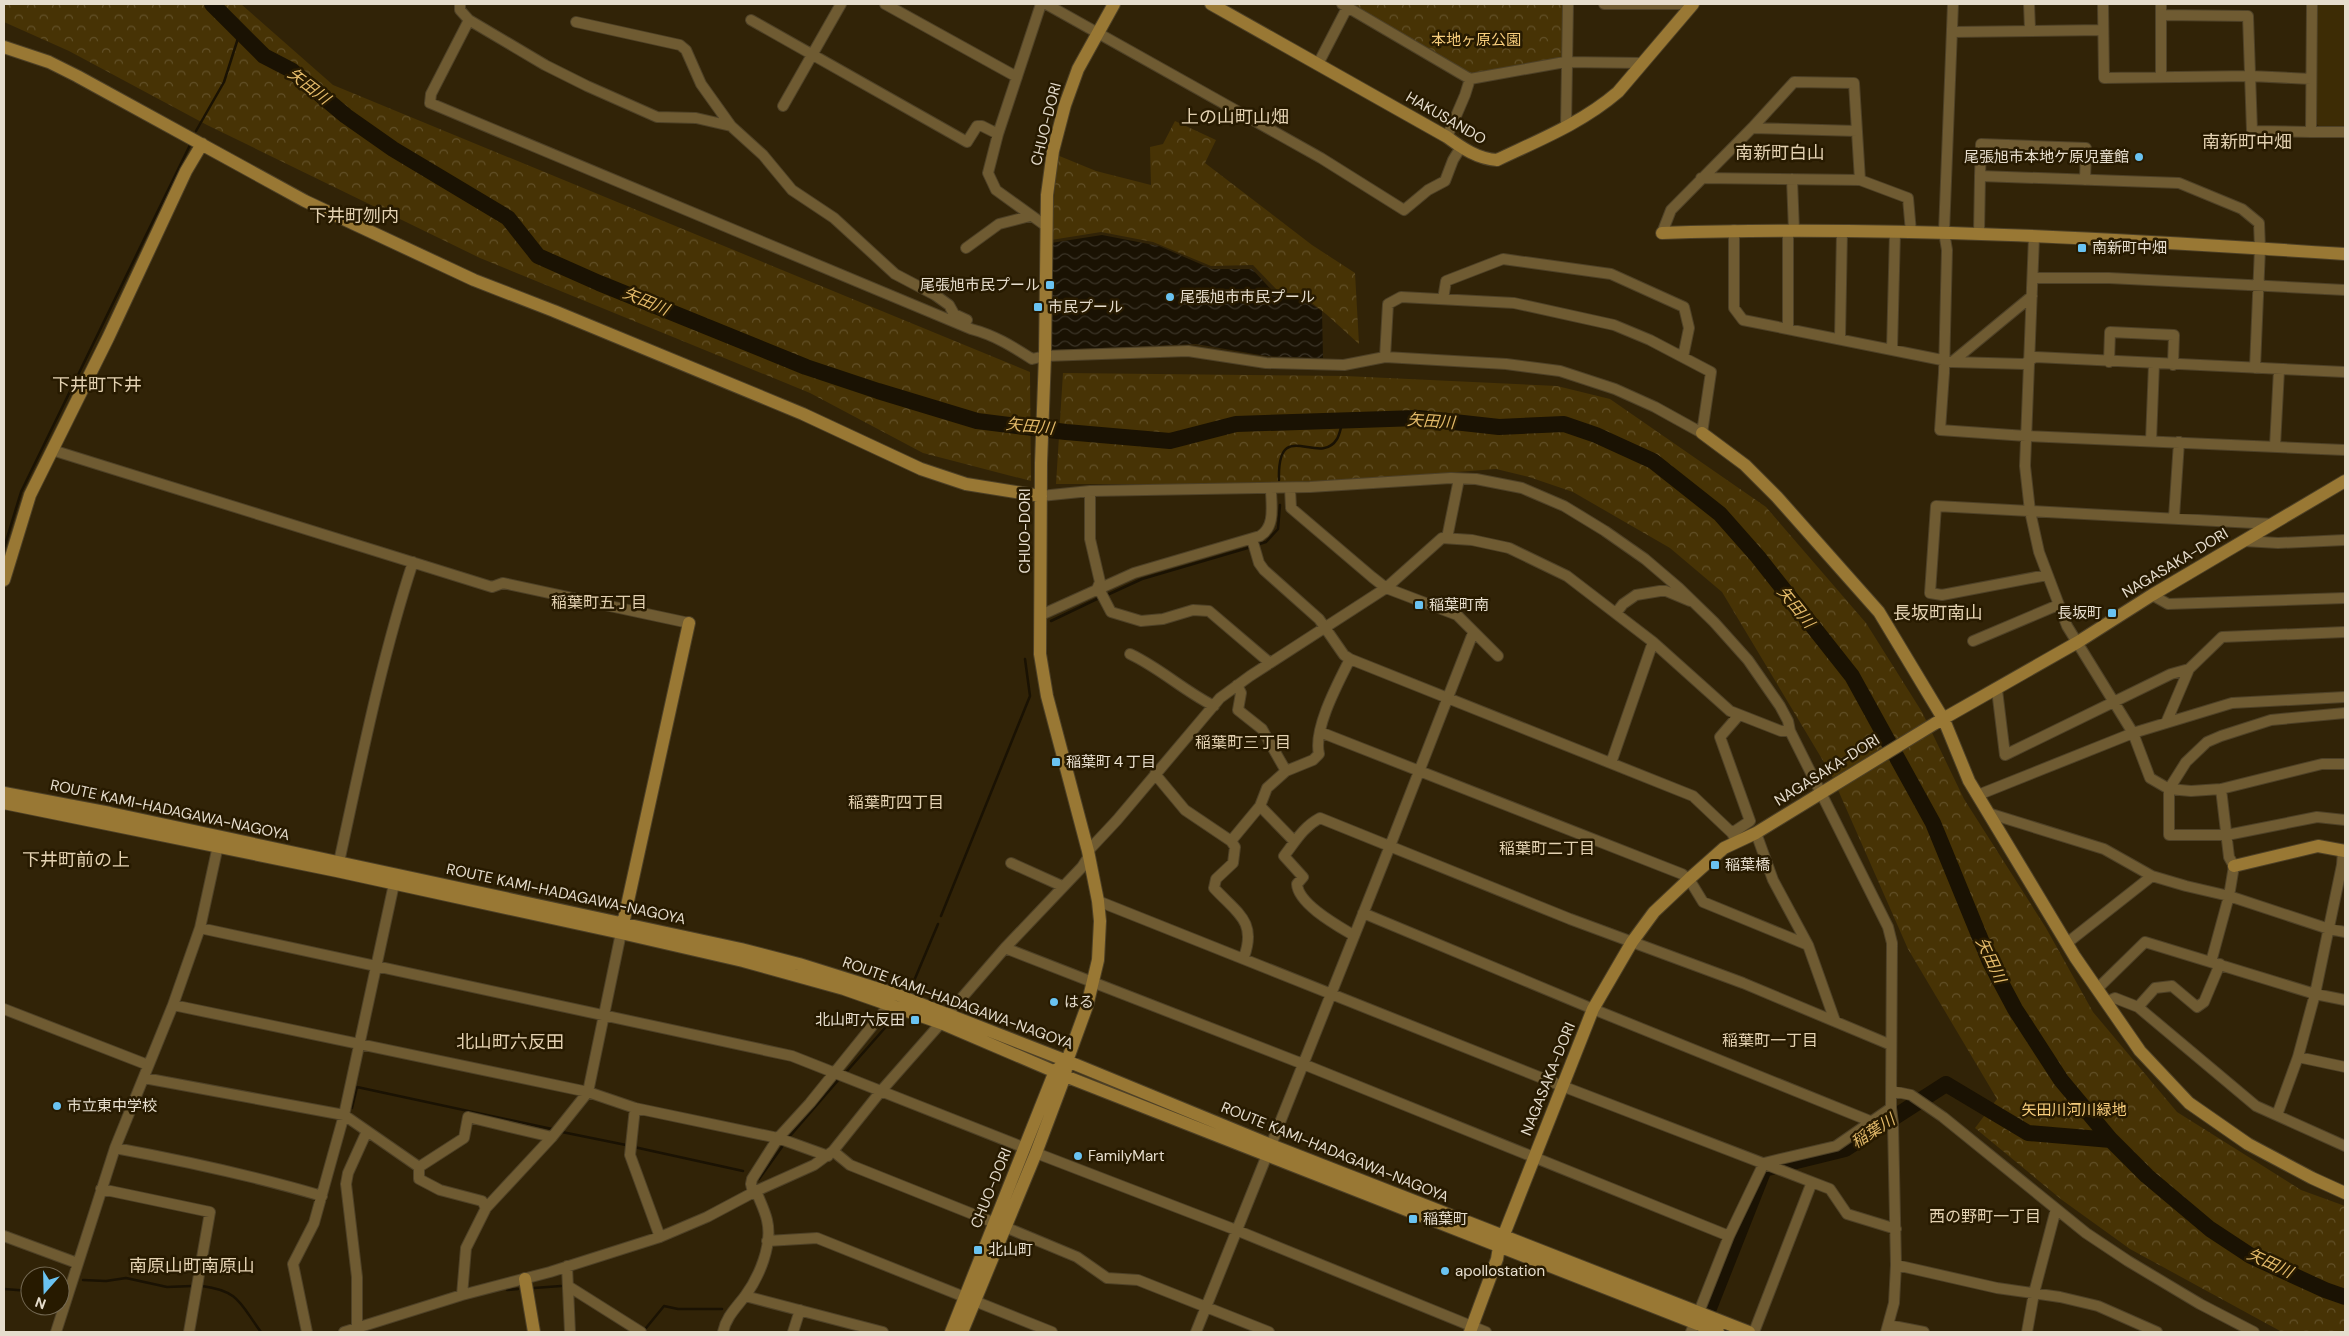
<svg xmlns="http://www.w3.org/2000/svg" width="2349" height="1336" font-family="'DM Sans','Noto Sans JP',sans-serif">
<defs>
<pattern id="forest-crowns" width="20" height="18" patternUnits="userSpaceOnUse" patternTransform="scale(1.25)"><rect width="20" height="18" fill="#473305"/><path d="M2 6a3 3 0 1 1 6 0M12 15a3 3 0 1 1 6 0" fill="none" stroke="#625028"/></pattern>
<pattern id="water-waves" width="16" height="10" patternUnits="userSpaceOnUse" patternTransform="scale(1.25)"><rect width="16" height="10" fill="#1a1203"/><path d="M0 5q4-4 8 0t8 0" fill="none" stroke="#3b3427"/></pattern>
</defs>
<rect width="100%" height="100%" fill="#312307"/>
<path fill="#3d2c05" d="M2317,4H2345V127H2320L2316,123Z"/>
<path fill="url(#forest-crowns)" d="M4,4H241L333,85L1030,372L1031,481L923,453L810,393L480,258L207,125L69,51L4,22Z
M1349,4H1566L1565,62L1470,79Z
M1175,121L1216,140L1205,163L1312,245L1355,273L1359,344L1326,314L1299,293H1280L1253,265L1211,266L1153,242L1101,232L1051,240L1057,155L1096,171L1151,185L1150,147L1163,144Z
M1063,373L1345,376L1557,386L1610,399L1766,507L1866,623L1922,712L1964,799L2046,928L2093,1012L2177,1112L2301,1190L2345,1206V1332H2282L2130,1249L2062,1200L1975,1128L1997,1099L1908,949L1831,774L1722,592L1670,548L1573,492L1529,477L1496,469L1301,484H1056Z"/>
<path fill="url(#water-waves)" d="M1102,235L1159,246L1212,269H1252L1278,297H1299L1322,311L1323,358L1266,356L1196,344L1051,350V243Z"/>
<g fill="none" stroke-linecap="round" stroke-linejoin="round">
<path stroke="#1a1203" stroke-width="2.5" d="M196,131L224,82L240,32
M1279,480C1277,415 1319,468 1337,439C1340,434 1341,426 1343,421
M1256,545L1266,542L1278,529L1280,505
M4,548L21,492L190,145
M1107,595L1142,579L1251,547
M1051,621L1099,598
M941,916L1030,696L1025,659
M911,988L938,924
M847,1071L891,1021
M352,1108L357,1087L552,1129
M562,1132L626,1145
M790,1136L840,1078
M634,1147L743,1171
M759,1179L784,1144
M83,1280L106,1281L126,1278L167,1287L192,1286
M60,1285H63
M202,1286C240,1291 240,1304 261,1332
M534,1288L561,1286
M4,1289L30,1291
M507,1290L518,1289
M646,1328L664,1306L678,1309H722"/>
<path stroke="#1a1203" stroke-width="16" d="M212,4L264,56L291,70L346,116L393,149L508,218L538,256L599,283L806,367L878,391L977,421L1066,432L1170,441L1236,424L1418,418L1499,427L1564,424L1596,435L1653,461L1720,514L1758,557L1852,676L1933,823L1990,962L2015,1009L2061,1080L2111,1140L2147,1176L2210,1229L2251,1256L2325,1290L2345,1297
M1709,1308L1764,1169L1845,1149L1946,1084L2028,1133L2111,1140"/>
<g stroke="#4e4127" stroke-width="12">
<path id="street" d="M460,4V10L469,20L545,65L587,86L657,117L696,118L731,126L763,155L792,190L834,218L895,274L935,295L949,305L954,314L967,320
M885,4L1017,77
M1041,4L998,134L988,173L996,190L1046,226
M1046,4L1321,158L1404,210L1428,190L1445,181L1453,160L1461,147
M1342,4L1470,79L1565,62L1643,63
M1604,4H1692
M1953,4L1944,232L1947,250L1944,373L1940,430L2026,436L2345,450
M2029,4L2030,29
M2103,4L2104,78L2250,76L2311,79
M2312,4L2311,132H2345
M2161,15L2248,16L2252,131L2311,132
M469,20L431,94L430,103L971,329C994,335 1012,346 1032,359L1045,356L1188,351L1266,363L1344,365L1385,357L1506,364L1560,371L1615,389L1655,407L1702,433L1711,372L1650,340L1614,325L1514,303L1401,297L1388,304L1385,357
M751,20L967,142L977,126H982L998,134
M576,22L680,45L686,50L701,84L731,126
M1952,32L2102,30
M1318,64L1349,4
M2161,77V4
M783,106L841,4
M1566,127L1568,4
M1752,128L1857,131
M1447,137L1465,95L1470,79
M1980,176L1981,144L2086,148L2085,180
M1701,178L1860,180
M1792,179L1794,231
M1734,230V308L1743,320L1952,362L2024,364L2035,357L2345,372
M1662,233L1671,210L1752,128L1794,82L1854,83L1860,180L1908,198L1911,232
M1979,234L1980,176L2179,183L2242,209L2259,223L2260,248L2255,368
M2034,237L2025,466L2030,511L2039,552L2067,626L2133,733L2150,778L2169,789L2191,791L2221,789L2322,764H2345
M966,248L999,224L1030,216
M2033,278H2109L2345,290
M1443,299L1446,281L1503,259L1611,274L1684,307L1689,328L1683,357
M1788,329V231
M1840,339L1842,231
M1892,350L1895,232
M1952,362L2032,296
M2109,362L2110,332L2174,335L2173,365
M2151,441L2154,364
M2275,446L2279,370
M52,450L492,587L503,583L689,623
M1290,488L1291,508L1372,577L1386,588L1457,615L1498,656
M1090,491V539L1100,582L1097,589
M1041,496L1090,491L1310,487L1451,478L1476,479L1522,488L1564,506L1605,531L1645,559L1679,588L1714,622L1748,660L1780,706L1788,721L1790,731L1888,927L1892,943L1891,1108L1893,1124L1896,1265L1894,1303L1886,1332
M2174,517L2179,442
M1447,538L1459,479
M1252,539L1259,563L1264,570L1319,619L1344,655L1350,659L1693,796L1732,833L1737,842
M2244,541L2278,543L2345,540
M2047,575L1942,595L1930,593L1936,506L2273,524
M1099,589L1111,612L1141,621L1163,619L1193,610L1209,611L1270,663
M2152,595L2168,604L2345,598
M1616,613L1623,604L1636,595L1660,591H1666L1690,601
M1041,615L1134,573L1260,536C1276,526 1271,505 1271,488
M1973,641L2058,605
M1130,654C1160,668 1184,691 1214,706
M1237,685L1241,693L1238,710L1262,729L1286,771
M1997,690L2005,755L2171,674L2189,669L2222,637L2345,632
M2345,713L2271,720L2221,736L2207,742L2186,762L2169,789V835H2227L2317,817L2345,820
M2166,723L2189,669
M1320,732L1682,874L1689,879L1703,902L1808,945
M1611,763L1653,642
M1155,774L1185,810L1231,841L1235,847L1233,863L1216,879L1214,888C1237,913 1257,921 1244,957
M1978,795L2133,733L2232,703L2345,697
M1260,806L1294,841
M1988,813L2104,849L2152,876L2186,886L2229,896L2329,929L2345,932
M1732,833L1750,821L1720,737L1739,715
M1756,833L1773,880L1808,945L1835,1021
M1231,841L1260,806L1267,788L1286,771L1313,760L1319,754C1313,729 1338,683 1350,659
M1088,851L1117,820L1220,698L1250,676L1386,588L1442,538L1472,540L1509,548L1567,576L1653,642L1730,711L1781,731H1790
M339,862C361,761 381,660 413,562
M1011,863L1062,886
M1098,901L1562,1086L1830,1189L1847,1214L1896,1229
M1363,913L1593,1009L1870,1121
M200,928L792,1056L1025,1148
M1353,935C1338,926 1298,904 1297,884L1303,877L1284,856C1295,842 1303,827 1320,818L1570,919L1743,983L1891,1045
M2067,943L2152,876
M1005,948L1303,1064L1729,1236
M2211,962L2229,896L2234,866L2229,857L2221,789
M2097,989L2145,942L2315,994L2345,1000
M2106,1002L2115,998L2138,1007L2256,1106L2345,1146
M173,1005L588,1092L635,1108L778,1138L828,1156
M2138,1007L2155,988L2172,986L2197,1007L2204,1002L2220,964
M4,1009L148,1065
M947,1015L1005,948L1082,867L1089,856
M2298,1057L2345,1067
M144,1078L344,1115L419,1167V1179L440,1190L482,1201L486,1208
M1892,1091L1911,1095L1943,1117L2086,1233L2128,1261L2200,1304L2254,1332
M635,1108L630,1155L660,1237
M2277,1115L2298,1057L2315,994L2342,865L2343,851
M1271,1145L1390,846L1473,633
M115,1148C185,1161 254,1176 322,1196
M833,1151L850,1165L995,1223
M1036,1153L1236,1230L1486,1332
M1764,1163L1836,1146L1891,1108
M419,1167L464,1138L468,1117L552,1137
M101,1189L210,1212L189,1332
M753,1193L751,1184L752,1179L778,1138L810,1103L890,1004
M1005,1227L1077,1257L1107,1278L1138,1280L1269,1332
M4,1236L77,1263
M767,1241L817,1238L1052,1332
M1896,1265L1997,1288L2060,1297L2098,1306L2157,1332
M567,1266L570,1332
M568,1286L641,1332
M462,1295L466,1248L486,1208L552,1137L588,1092L621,933
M745,1296L883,1332
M1888,1325L1924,1332
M357,1329V1277L346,1184L348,1173L367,1131
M56,1332L115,1148L173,1005L200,928L219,841
M307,1332L293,1264L314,1223L344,1115L394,884
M344,1332L462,1295L550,1272L660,1237L707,1217L756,1191L814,1165L833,1151L881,1091L941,1023
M723,1332C726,1317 736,1308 745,1296C759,1277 773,1245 767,1220C765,1211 760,1201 756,1191
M793,1332L800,1310
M1196,1332L1267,1155
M1691,1332L1729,1236L1764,1163
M1754,1332L1812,1182
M2027,1332L2034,1293L2056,1209"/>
</g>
<g stroke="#4e4127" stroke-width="14">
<path id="secondary" d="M1211,4L1447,137C1462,148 1478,159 1497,160C1539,140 1582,123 1618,92L1693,4
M4,47L49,62L77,76L305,201L474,280L554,311L803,414L921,469L966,484L1041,496
M1662,233C1890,225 2118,239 2345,254
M1702,433L1745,465L1777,497L1879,612L1944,720L1969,781L2075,957L2140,1051L2189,1103L2248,1144L2312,1178L2345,1193
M4,580L30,495L108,338L186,171L202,144
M4,793L110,813L741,949L799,964L898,995L1067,1061L1271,1145L1749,1332
M4,803L337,871L621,933L743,961L844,989L941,1023L1065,1076L1718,1332
M2234,866L2318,846L2345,851
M621,933L689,623
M525,1279L534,1332
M951,1332L1055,1071L1061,1066
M962,1332L1036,1153L1065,1076L1067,1061L1087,1006L1098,960L1100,921L1098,901L1088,851L1047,696L1040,654L1041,463L1045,356L1047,195L1053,151L1065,105L1078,69L1114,4
M1470,1332L1497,1259L1499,1247L1593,1009L1632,942L1654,912L1689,879L1724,848L1756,833L1934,724L2078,642L2152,595L2345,481"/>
</g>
<use href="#street" stroke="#6f5b32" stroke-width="10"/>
<use href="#secondary" stroke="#997834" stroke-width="12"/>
</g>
<g fill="#6ac3f1" stroke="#271a00" stroke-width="2">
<circle cx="2139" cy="157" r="5"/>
<rect x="2077" y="243" width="10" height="10" rx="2.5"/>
<rect x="1045" y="280" width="10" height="10" rx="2.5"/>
<circle cx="1170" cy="297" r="5"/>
<rect x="1033" y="302" width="10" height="10" rx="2.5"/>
<rect x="1414" y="600" width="10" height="10" rx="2.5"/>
<rect x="2107" y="608" width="10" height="10" rx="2.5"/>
<rect x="1051" y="757" width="10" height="10" rx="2.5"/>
<rect x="1710" y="860" width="10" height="10" rx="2.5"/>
<circle cx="1054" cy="1002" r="5"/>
<rect x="910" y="1015" width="10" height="10" rx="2.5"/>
<circle cx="57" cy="1106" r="5"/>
<circle cx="1078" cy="1156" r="5"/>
<rect x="1408" y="1214" width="10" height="10" rx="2.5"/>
<rect x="973" y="1245" width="10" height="10" rx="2.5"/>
<circle cx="1445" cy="1271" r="5"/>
</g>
<g text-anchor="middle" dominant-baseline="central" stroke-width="5" stroke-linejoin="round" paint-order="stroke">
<g font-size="15" fill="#f7cd7c" stroke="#271a00">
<text x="1476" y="40">本地ヶ原公園</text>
<text x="2074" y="1110">矢田川河川緑地</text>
</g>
<g font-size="15" fill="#e6ddcd" stroke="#271a00">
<text transform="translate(1446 118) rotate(30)">HAKUSANDO</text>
<text transform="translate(1046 124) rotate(-76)">CHUO-DORI</text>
<text transform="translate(1025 531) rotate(-90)">CHUO-DORI</text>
<text transform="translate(2175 563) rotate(-31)">NAGASAKA-DORI</text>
<text transform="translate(1827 770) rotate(-32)">NAGASAKA-DORI</text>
<text transform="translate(170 810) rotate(12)">ROUTE KAMI-HADAGAWA-NAGOYA</text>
<text transform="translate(566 894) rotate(12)">ROUTE KAMI-HADAGAWA-NAGOYA</text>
<text transform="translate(958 1003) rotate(20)">ROUTE KAMI-HADAGAWA-NAGOYA</text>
<text transform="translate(1548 1079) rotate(-68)">NAGASAKA-DORI</text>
<text transform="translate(1335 1152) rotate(22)">ROUTE KAMI-HADAGAWA-NAGOYA</text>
<text transform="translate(991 1188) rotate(-68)">CHUO-DORI</text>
</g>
<g font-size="15" fill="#e6ddcd" stroke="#271a00" text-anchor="start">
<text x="2129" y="157" text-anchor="end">尾張旭市本地ケ原児童館</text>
<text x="2092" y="248">南新町中畑</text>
<text x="1040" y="285" text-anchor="end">尾張旭市民プール</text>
<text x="1180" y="297">尾張旭市市民プール</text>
<text x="1048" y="307">市民プール</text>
<text x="1429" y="605">稲葉町南</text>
<text x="2102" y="613" text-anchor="end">長坂町</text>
<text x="1066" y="762">稲葉町４丁目</text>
<text x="1725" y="865">稲葉橋</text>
<text x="1064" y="1002">はる</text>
<text x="905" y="1020" text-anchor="end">北山町六反田</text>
<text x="67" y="1106">市立東中学校</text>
<text x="1088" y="1156">FamilyMart</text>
<text x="1423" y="1219">稲葉町</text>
<text x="988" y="1250">北山町</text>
<text x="1455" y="1271">apollostation</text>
</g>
<g font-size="16" font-style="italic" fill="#e3ba69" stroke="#271a00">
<text transform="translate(309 86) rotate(38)">矢田川</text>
<text transform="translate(646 301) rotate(23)">矢田川</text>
<text transform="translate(1431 421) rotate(4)">矢田川</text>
<text transform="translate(1030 426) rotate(6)">矢田川</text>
<text transform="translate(1796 607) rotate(51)">矢田川</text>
<text transform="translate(1991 960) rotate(65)">矢田川</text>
<text transform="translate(1873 1131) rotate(-33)">稲葉川</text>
<text transform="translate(2270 1263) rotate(25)">矢田川</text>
</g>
<g font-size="16" fill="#e3d1b1" stroke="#271a00">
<text x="599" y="602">稲葉町五丁目</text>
<text x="1243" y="742">稲葉町三丁目</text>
<text x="896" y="802">稲葉町四丁目</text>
<text x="1547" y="848">稲葉町二丁目</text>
<text x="1770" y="1040">稲葉町一丁目</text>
<text x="1985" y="1216">西の野町一丁目</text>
</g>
<g font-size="18" fill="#e3d1b1" stroke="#271a00">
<text x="1235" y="117">上の山町山畑</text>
<text x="2247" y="142">南新町中畑</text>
<text x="1780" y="153">南新町白山</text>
<text x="354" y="216">下井町刎内</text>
<text x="97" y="385">下井町下井</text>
<text x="1938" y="613">長坂町南山</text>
<text x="76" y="860">下井町前の上</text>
<text x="510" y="1042">北山町六反田</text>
<text x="192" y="1266">南原山町南原山</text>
</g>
</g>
<rect width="2349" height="1336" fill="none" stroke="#e6ddcd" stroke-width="10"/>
<g transform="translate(45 1291) rotate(200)"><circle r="24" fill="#271a00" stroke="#736852"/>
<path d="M0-4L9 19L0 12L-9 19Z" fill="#6ac3f1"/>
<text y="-8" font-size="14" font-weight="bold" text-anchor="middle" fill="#e6ddcd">N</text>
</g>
</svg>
